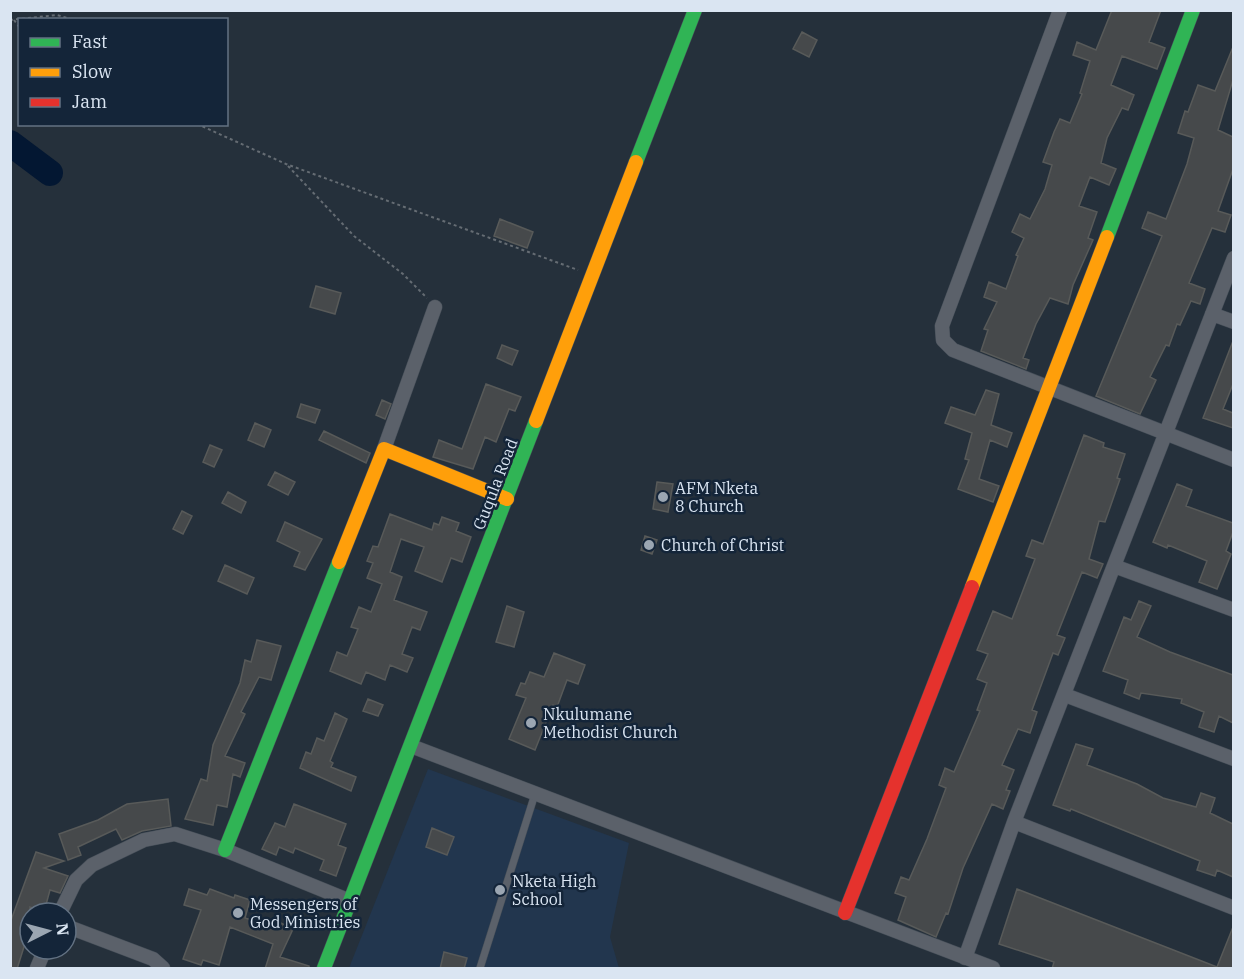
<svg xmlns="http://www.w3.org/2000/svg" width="1244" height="979" font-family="'IBM Plex Serif',serif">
<rect width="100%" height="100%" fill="#25303b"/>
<path fill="#22364e" d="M428,769L629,843L610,937L619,968H349Z"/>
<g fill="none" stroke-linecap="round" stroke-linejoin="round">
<path stroke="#031732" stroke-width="26" d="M10,143L50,173"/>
</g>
<path fill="#46494b" stroke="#585a59" stroke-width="1.5" d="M1112,10H1161L1149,42L1165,48L1157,69L1122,56L1111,85L1134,95L1128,110L1122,108L1107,138L1101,163L1116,169L1109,185L1090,177L1079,206L1097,212L1088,238L1093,240L1073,285L1068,304L1050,298L1036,324L1023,358L1029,360L1026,369L981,351L988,330L984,329L997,302L984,297L989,282L1006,289L1018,256L1016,255L1024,238L1012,232L1020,214L1030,219L1045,189L1052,165L1043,162L1054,132L1060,119L1070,123L1082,94L1080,93L1090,61L1073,55L1077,42L1096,50Z
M802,32L817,40L809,57L793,49Z
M1233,47V80L1218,130L1233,137V169L1218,211L1231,215L1225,232L1212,228L1189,283L1205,289L1200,304L1191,301L1180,325L1177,324L1169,346L1166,345L1150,377L1156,380L1140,414L1096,396L1162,236L1142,228L1148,212L1166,219L1187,164L1194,138L1178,133L1185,111L1188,112L1198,85L1215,91Z
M500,219L533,232L527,248L494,236Z
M316,286L341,293L335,314L310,307Z
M1233,341V384L1223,409L1233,413V428L1203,418Z
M502,345L518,351L512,365L497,358Z
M486,384L521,397L515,411L509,409L496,442L485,437L473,469L433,457L439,440L462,449Z
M986,390L999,394L991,425L1012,433L1007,447L990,440L979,479L999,486L993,502L958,489L969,460L965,459L972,433L945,423L951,407L975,415Z
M382,400L391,404L385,419L376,415Z
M301,404L320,410L315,423L297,417Z
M255,423L271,430L264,447L248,440Z
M324,431L370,453L366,463L319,440Z
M1084,435L1104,443L1103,447L1125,454L1117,478L1120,479L1105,522L1099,521L1089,559L1103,564L1097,578L1082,572L1057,635L1065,638L1058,655L1053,653L1032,710L1037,712L1030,733L1018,729L1002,765L1014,770L1006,790L1010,791L1003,809L992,804L963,868L948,914L946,913L936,937L898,920L906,897L895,893L901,877L909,880L927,839L946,788L939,785L945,768L954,772L980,711L977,710L987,683L977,679L988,654L977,650L984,633L993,611L1012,619L1035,559L1026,556L1032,540L1043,544Z
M210,445L222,450L214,467L203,462Z
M275,472L295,482L288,495L268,485Z
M657,482L673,484L668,512L653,509Z
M1177,484L1192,490L1186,506L1233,523V532L1226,551L1231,554L1217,589L1199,582L1207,561L1168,545L1167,548L1153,542Z
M228,492L246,502L241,513L222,503Z
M182,511L192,516L183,534L173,529Z
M390,514L432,530L434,523L439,525L442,517L459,523L456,531L471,537L462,562L451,558L442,582L415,571L424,547L401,539L390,572L402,577L394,600L427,612L420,630L412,627L402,654L413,658L407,672L390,665L385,680L366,672L361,684L330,671L337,652L347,656L358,629L351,627L359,607L371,612L382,584L367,578L373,563L367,561L373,546L378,547Z
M285,522L322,539L305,570L294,566L300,552L277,541Z
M645,536L657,540L652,554L641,550Z
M225,565L254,578L247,594L218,581Z
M1139,601L1151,606L1137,637L1170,652L1233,675V723L1219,716L1214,732L1199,727L1204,712L1181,703L1182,699L1141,693L1139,699L1124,693L1128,680L1103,671L1124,617L1131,620Z
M507,606L524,612L514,647L496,642Z
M257,640L281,646L271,680L259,677L241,712L245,714L225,756L245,763L240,777L233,774L227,807L217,805L213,825L185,819L201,779L207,781L213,745L240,683L245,660L251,662Z
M554,653L585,665L578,684L567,680L557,707L553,705L535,750L509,739L526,698L516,695L521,683L525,684L530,672L544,677Z
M368,699L383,705L378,716L363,711Z
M335,713L347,719L330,761L333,763L331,767L356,777L351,791L300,768L306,752L311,754L317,738L324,741Z
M1076,744L1093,749L1087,765L1137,784L1163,798L1196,807L1201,793L1215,798L1210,813L1233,824V877L1217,870L1215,876L1197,870L1200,861L1071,809L1070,811L1053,805Z
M168,799L171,826L142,831L122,840L116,829L78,847L81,855L68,860L59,834L98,820L127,804Z
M294,804L346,824L338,845L346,848L336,876L320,870L324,860L295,848L293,853L279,847L276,855L262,849L275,823L285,827Z
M432,828L454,837L447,855L426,847Z
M36,852L64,861L44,868L68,876L60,893L50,890L44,912L30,907V928L17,969H10V923Z
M189,889L207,895L210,889L234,898L235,895L250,900L245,918L276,928L279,922L293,929L280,957L309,966V969H265L273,944L230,927L219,965L203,960L201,965L183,959L201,910L184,905Z
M1017,889L1217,967L1233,927V969H1052L1054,962L999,944Z
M444,952L467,958L464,969H440Z"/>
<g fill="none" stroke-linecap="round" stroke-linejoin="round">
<g stroke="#444d57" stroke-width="8">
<path id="lane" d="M480,968L535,794"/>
</g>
<g stroke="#444d57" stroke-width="15">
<path id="street" d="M1060,10L942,326L943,340L953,350L1234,460
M1212,314L1234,322
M384,449L435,307
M1114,566L1234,610
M1065,695L1234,759
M411,746L993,968
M1014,822L1234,908
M60,913L76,880L92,865L144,840L175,834L225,850L350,901
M66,926L153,959L163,968
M965,958L1014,822L1234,258
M37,968L45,949"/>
</g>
<g stroke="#444d57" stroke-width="15">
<path id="fast" d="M636,162L695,10
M1107,237L1193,10
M225,850L339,562
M324,968L536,421"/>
</g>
<g stroke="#444d57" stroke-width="15">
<path id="slow" d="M536,421L636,162
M339,562L384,449L507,499
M972,587L1107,237"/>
</g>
<g stroke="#444d57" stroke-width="15">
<path id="jam" d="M845,913L972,587"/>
</g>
<path stroke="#656c73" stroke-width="2" stroke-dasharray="3 3" stroke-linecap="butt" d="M10,20L57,15L74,20
M14,20L20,28
M197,124L286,164L578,270
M288,166L354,236L403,274L427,298"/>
<use href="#lane" stroke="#5b616a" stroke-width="7"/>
<use href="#street" stroke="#5b616a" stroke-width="14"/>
<use href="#fast" stroke="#30b455" stroke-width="14"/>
<use href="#slow" stroke="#ff9f0a" stroke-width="14"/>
<use href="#jam" stroke="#e5322d" stroke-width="14"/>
</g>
<g fill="#9ba6b2" stroke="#142539" stroke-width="2">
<circle cx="663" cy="497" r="6"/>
<circle cx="649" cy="545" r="6"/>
<circle cx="531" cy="723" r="6"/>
<circle cx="500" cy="890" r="6"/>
<circle cx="238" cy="913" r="6"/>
</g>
<g text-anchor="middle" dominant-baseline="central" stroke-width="5" stroke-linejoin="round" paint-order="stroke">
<g font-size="16" fill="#dae5f2" stroke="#142539">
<text transform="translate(495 484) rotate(-69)">Guqula Road</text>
</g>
<g font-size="16" fill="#dae5f2" stroke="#142539" text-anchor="start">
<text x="675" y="488">AFM Nketa<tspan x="675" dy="18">8 Church</tspan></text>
<text x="661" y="545">Church of Christ</text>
<text x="543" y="714">Nkulumane<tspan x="543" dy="18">Methodist Church</tspan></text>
<text x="512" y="881">Nketa High<tspan x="512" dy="18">School</tspan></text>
<text x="250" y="904">Messengers of<tspan x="250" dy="18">God Ministries</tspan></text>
</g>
</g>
<rect width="1244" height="979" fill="none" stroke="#dae5f2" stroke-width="24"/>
<rect x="18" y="18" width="210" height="108" fill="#142539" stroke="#637283" stroke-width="1.5"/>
<rect x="30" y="38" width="30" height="9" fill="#30b455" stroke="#637283" stroke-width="1.5"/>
<text x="72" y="48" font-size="18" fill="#dae5f2">Fast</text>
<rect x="30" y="68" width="30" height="9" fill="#ff9f0a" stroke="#637283" stroke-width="1.5"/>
<text x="72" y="78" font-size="18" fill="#dae5f2">Slow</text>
<rect x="30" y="98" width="30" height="9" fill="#e5322d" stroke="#637283" stroke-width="1.5"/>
<text x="72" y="108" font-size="18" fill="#dae5f2">Jam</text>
<g transform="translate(48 931) rotate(84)"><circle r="28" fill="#142539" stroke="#637283" stroke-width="1.5"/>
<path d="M0-4.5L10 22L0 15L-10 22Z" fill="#9ba6b2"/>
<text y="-9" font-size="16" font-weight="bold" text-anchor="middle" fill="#dae5f2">N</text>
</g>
</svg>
